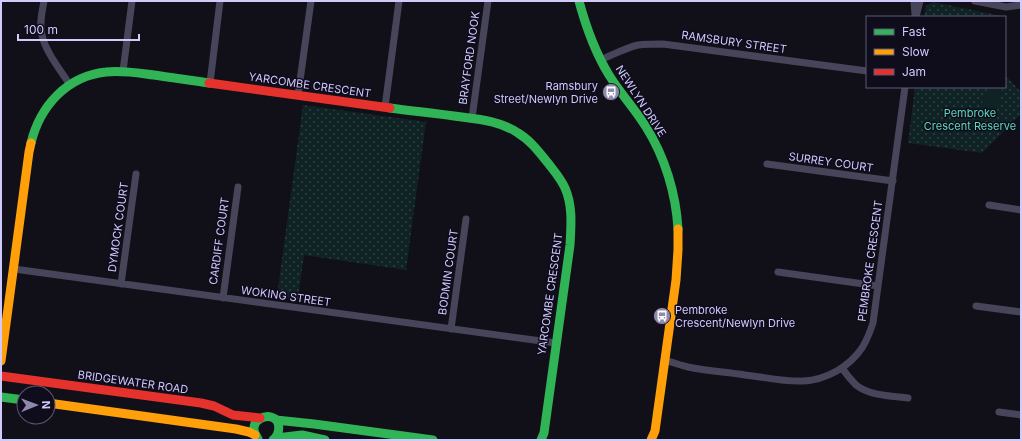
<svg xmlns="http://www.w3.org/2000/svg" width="1022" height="441" font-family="Inter,sans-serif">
<defs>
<pattern id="park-dots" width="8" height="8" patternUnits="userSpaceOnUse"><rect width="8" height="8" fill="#102324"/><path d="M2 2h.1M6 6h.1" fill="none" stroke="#324245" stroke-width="1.8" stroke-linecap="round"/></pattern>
</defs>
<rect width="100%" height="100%" fill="#111018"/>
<path fill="url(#park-dots)" d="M933,2L1002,16V17H924L926,6Z
M1005,75L1021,92V102L1019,109L1021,114L982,153L908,143L915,87H1005Z
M303,105L426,122L406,270L304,255L298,299L277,296Z"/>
<path fill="#102324" d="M987,87H1001L1003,93L999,99L1000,107C994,113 988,112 982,107V102L986,95Z"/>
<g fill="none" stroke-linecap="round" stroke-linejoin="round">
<path stroke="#474559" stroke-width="7" d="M44,1C42,12 39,24 42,35C45,51 61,71 70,85
M914,1L915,15
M975,1L1006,7L1021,5
M916,17L920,1
M600,60C613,55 625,48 638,45C647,44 655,44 663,44L867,71
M123,71L132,1
M210,83L220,1
M298,95L311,1
M385,107L399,1
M472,118L488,1
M767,164L893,181
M989,205L1021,210
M14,269L556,343
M778,272L878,286
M121,284L136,174
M223,298L238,187
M976,306L1021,312
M451,329L466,219
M664,360C672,362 680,365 688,367C707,371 726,372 745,375C764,377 784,382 803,381C826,380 849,367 862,348C867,340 870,332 873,323L905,87
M842,368C846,374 851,380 856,385C870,396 891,396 908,398
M999,412L1021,415"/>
<path stroke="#30b455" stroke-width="9" d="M579,1C586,27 595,52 609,75C620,93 635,109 646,127C665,157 676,194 678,229
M390,108C412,111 433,113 454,116C476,119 499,120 518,133C530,140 539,152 548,163C554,171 561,179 565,188C573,206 571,226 570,245L544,433L541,440
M31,143C40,106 67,76 106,72C122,70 138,73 154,75C172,78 191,80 209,83
M1,397L24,400
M276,420L314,424L433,440
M276,438L302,435L325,440
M258,439C256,435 253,432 254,427C255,420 264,415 271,417C282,420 280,434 273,440"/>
<path stroke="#ff9f0a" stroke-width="9" d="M1,361L29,152L31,143
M48,403L236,429L249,432L255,435
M651,440L655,431L676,280L678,250V229"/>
<path stroke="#e5322d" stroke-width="9" d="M209,83L390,108
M1,376L201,403L214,406L233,415L260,418"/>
</g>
<defs>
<g id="bus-disc" transform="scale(0.9)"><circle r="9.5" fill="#8e89ad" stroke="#0f0c1c"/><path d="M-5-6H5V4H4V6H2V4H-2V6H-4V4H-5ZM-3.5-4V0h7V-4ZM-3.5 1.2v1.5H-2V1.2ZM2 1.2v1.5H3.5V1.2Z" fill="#fff"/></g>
</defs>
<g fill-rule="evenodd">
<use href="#bus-disc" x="611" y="92"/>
<use href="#bus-disc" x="662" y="316"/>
</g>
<g text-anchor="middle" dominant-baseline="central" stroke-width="3" stroke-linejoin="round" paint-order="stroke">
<g font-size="11" fill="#d1cafd" stroke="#0f0c1c">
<text transform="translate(734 42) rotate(8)">RAMSBURY STREET</text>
<text transform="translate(469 58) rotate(-82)">BRAYFORD NOOK</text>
<text transform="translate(310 85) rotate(8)">YARCOMBE CRESCENT</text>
<text transform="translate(641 101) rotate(57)">NEWLYN DRIVE</text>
<text transform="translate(831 162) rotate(8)">SURREY COURT</text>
<text transform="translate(118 227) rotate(-82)">DYMOCK COURT</text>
<text transform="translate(219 241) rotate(-82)">CARDIFF COURT</text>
<text transform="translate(870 261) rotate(-82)">PEMBROKE CRESCENT</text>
<text transform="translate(448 272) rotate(-82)">BODMIN COURT</text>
<text transform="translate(550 294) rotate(-82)">YARCOMBE CRESCENT</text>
<text transform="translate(286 296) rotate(8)">WOKING STREET</text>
<text transform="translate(133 382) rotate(8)">BRIDGEWATER ROAD</text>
</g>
<g font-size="11" fill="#d1cafd" stroke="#0f0c1c" text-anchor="end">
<text x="598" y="86">Ramsbury<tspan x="598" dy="13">Street/Newlyn Drive</tspan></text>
<text x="675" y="310" text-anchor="start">Pembroke<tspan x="675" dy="13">Crescent/Newlyn Drive</tspan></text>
</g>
<g font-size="11" fill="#5ad8bb" stroke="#0f0c1c">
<text x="970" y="113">Pembroke<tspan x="970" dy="13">Crescent Reserve</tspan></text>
</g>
</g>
<rect width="1022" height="441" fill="none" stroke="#d1cafd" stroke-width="4"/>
<rect x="866" y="16" width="140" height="72" fill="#0f0c1c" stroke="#5d5876"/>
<rect x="874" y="29" width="20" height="6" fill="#30b455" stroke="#5d5876"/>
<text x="902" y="36" font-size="12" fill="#d1cafd">Fast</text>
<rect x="874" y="49" width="20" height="6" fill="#ff9f0a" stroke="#5d5876"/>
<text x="902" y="56" font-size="12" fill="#d1cafd">Slow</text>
<rect x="874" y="69" width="20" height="6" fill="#e5322d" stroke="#5d5876"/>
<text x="902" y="76" font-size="12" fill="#d1cafd">Jam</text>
<g transform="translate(36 405) rotate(89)"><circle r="19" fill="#0f0c1c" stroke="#5d5876"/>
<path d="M0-3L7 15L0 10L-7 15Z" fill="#8e89ad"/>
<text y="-6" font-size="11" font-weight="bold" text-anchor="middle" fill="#d1cafd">N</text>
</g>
<path d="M18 34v6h121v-6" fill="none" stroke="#d1cafd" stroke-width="2"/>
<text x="24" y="34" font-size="12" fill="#d1cafd" stroke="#0f0c1c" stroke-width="3" paint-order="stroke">100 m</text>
</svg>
